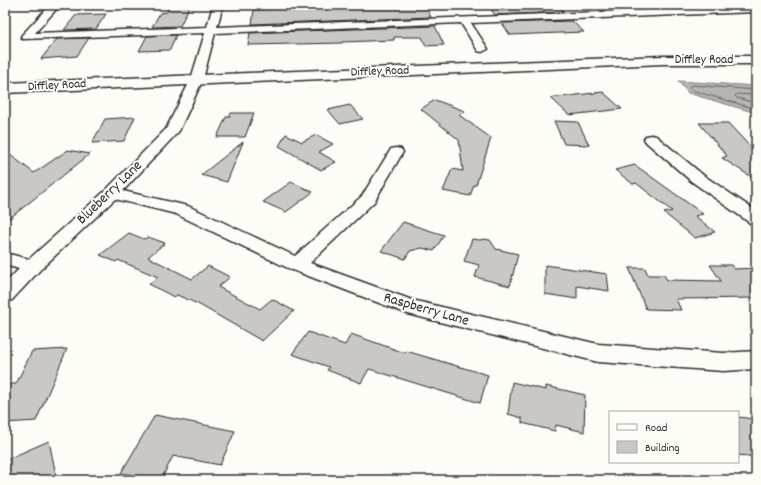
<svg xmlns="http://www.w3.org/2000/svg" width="761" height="485" font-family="Dekko,sans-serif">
<rect width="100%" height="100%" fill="#fdfcf7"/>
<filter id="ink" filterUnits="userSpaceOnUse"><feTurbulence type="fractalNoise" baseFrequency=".025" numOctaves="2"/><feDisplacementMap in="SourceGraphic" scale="8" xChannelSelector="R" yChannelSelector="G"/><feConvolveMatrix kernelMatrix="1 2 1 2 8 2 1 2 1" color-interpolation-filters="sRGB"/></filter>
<g filter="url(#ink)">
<path fill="#b5b4b1" stroke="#7e7d7b" d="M678,81L756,86V113L688,93Z"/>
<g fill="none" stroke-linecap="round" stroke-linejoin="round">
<path stroke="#626261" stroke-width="1" d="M756,90L691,85L689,87L691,90L756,109
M756,95L737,94L735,96L737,98L756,103"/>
</g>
<path fill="#c9c8c4" stroke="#2b2b2b" d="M170,5H190L180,26L152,27L160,13L167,12Z
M364,5H425L431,17L252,24L254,10Z
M488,5H557L564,12L495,15Z
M106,14L96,29L64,30L76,15Z
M572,21L584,32L510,35L502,23Z
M435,26L444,45L426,46L422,37H394V40L342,42V43L248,45L250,33Z
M176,35L170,50L139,51L147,36Z
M89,38L77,56L41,59L57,39Z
M603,92L622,109L569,115L551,98Z
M435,100L465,111L459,115L491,138L476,185H474L470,196L443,191L452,169L463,171L459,140L421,109Z
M350,105L363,119L340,124L328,110Z
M231,113H254L245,137H217L226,117H229Z
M135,117L124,141L92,143L105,119Z
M554,121L578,122L589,145L564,144Z
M699,123H728L756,153V180L722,158L727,156Z
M286,134L302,142L316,135L333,144L319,152L336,162L321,170L279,146Z
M243,142L227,182L201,175Z
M68,150L90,154L5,222V151L34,173Z
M635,165L703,214L695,216L715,232L695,238L664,213L672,211L636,183L633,184L615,170Z
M291,182L313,192L286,212L263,202Z
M403,222L444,235L434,251L422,248L410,251L405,259L381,251Z
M129,233L144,239L148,237L165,243L148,257L192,279L208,266L230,277L218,287L260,309L272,299L294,311L262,341L198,304L177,295L174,297L149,284L158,277L118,260L116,262L100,255Z
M472,239L480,240L484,239L490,240L496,249L518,254L510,286L475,277L479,265L464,261Z
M545,265L607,274L609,291L577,286V299L545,294Z
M710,265H731L734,269L756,268V298L676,299L681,310L646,309L629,268H645L648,275H664L667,280L721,281Z
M308,332L345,345L351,334L405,353L406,351L488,375L480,403L369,369L361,383L327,370L329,367L292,354Z
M67,349L36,421L5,423V384H16L32,351Z
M512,382L546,390V386L585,395L584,432L556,425L555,431L522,423V418L508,414Z
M155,415L235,431L220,465L173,456L161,480L121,473Z
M738,417L754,419V428H756V457L738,455Z
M49,441L57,480H5V460Z"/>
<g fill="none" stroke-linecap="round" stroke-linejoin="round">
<g stroke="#2b2b2b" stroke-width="3">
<path id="minor" d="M50,5H60L35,33L207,27L213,5H223L217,27L756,6V12L471,23L488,49L482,52L478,51L461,23L215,33L203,79L179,131L123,191L188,206L295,256L362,196L391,149L396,148L401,149L403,152L374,202L310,263L412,300L598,344L723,353L756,351V369L723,371L598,362L408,314L290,269L176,214L115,199L40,270L12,300L5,302V283L19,269L5,265V253L29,259L106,190L166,129L191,79L205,33L22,39L21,37L22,35Z
M651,135L656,136L703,175L756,211V224L750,223L691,181L646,142L644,139L646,136Z"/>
</g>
<g stroke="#2b2b2b" stroke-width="3">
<path id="secondary" d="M663,56H756V64H663L5,93V83Z"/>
</g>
<use href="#minor" fill="#fdfcf7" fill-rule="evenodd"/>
<use href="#secondary" fill="#fdfcf7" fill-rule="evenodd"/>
</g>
</g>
<g text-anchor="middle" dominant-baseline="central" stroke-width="4" stroke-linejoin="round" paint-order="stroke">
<g font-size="13" fill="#2b2b2b" stroke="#fdfcf7">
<text x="704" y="60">Diffley Road</text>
<text transform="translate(380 72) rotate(-2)">Diffley Road</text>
<text transform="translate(57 86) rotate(-3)">Diffley Road</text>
</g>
<g font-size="15" fill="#2b2b2b" stroke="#fdfcf7">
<text transform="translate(110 193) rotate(-44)">Blueberry Lane</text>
<text transform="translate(426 310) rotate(16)">Raspberry Lane</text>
</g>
</g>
<rect width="761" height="485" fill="none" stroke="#fdfcf7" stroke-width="20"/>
<rect x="10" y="10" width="741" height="465" fill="none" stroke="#2b2b2b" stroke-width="1.5" filter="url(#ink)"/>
<rect x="609" y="411" width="130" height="52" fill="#fdfcf7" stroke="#a9a8a5"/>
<rect x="617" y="424" width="20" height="6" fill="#fdfcf7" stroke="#a9a8a5"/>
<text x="645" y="431" font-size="12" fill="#2b2b2b">Road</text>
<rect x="617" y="441" width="20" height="12" fill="#c9c8c4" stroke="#a9a8a5"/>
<text x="645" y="451" font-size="12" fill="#2b2b2b">Building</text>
</svg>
